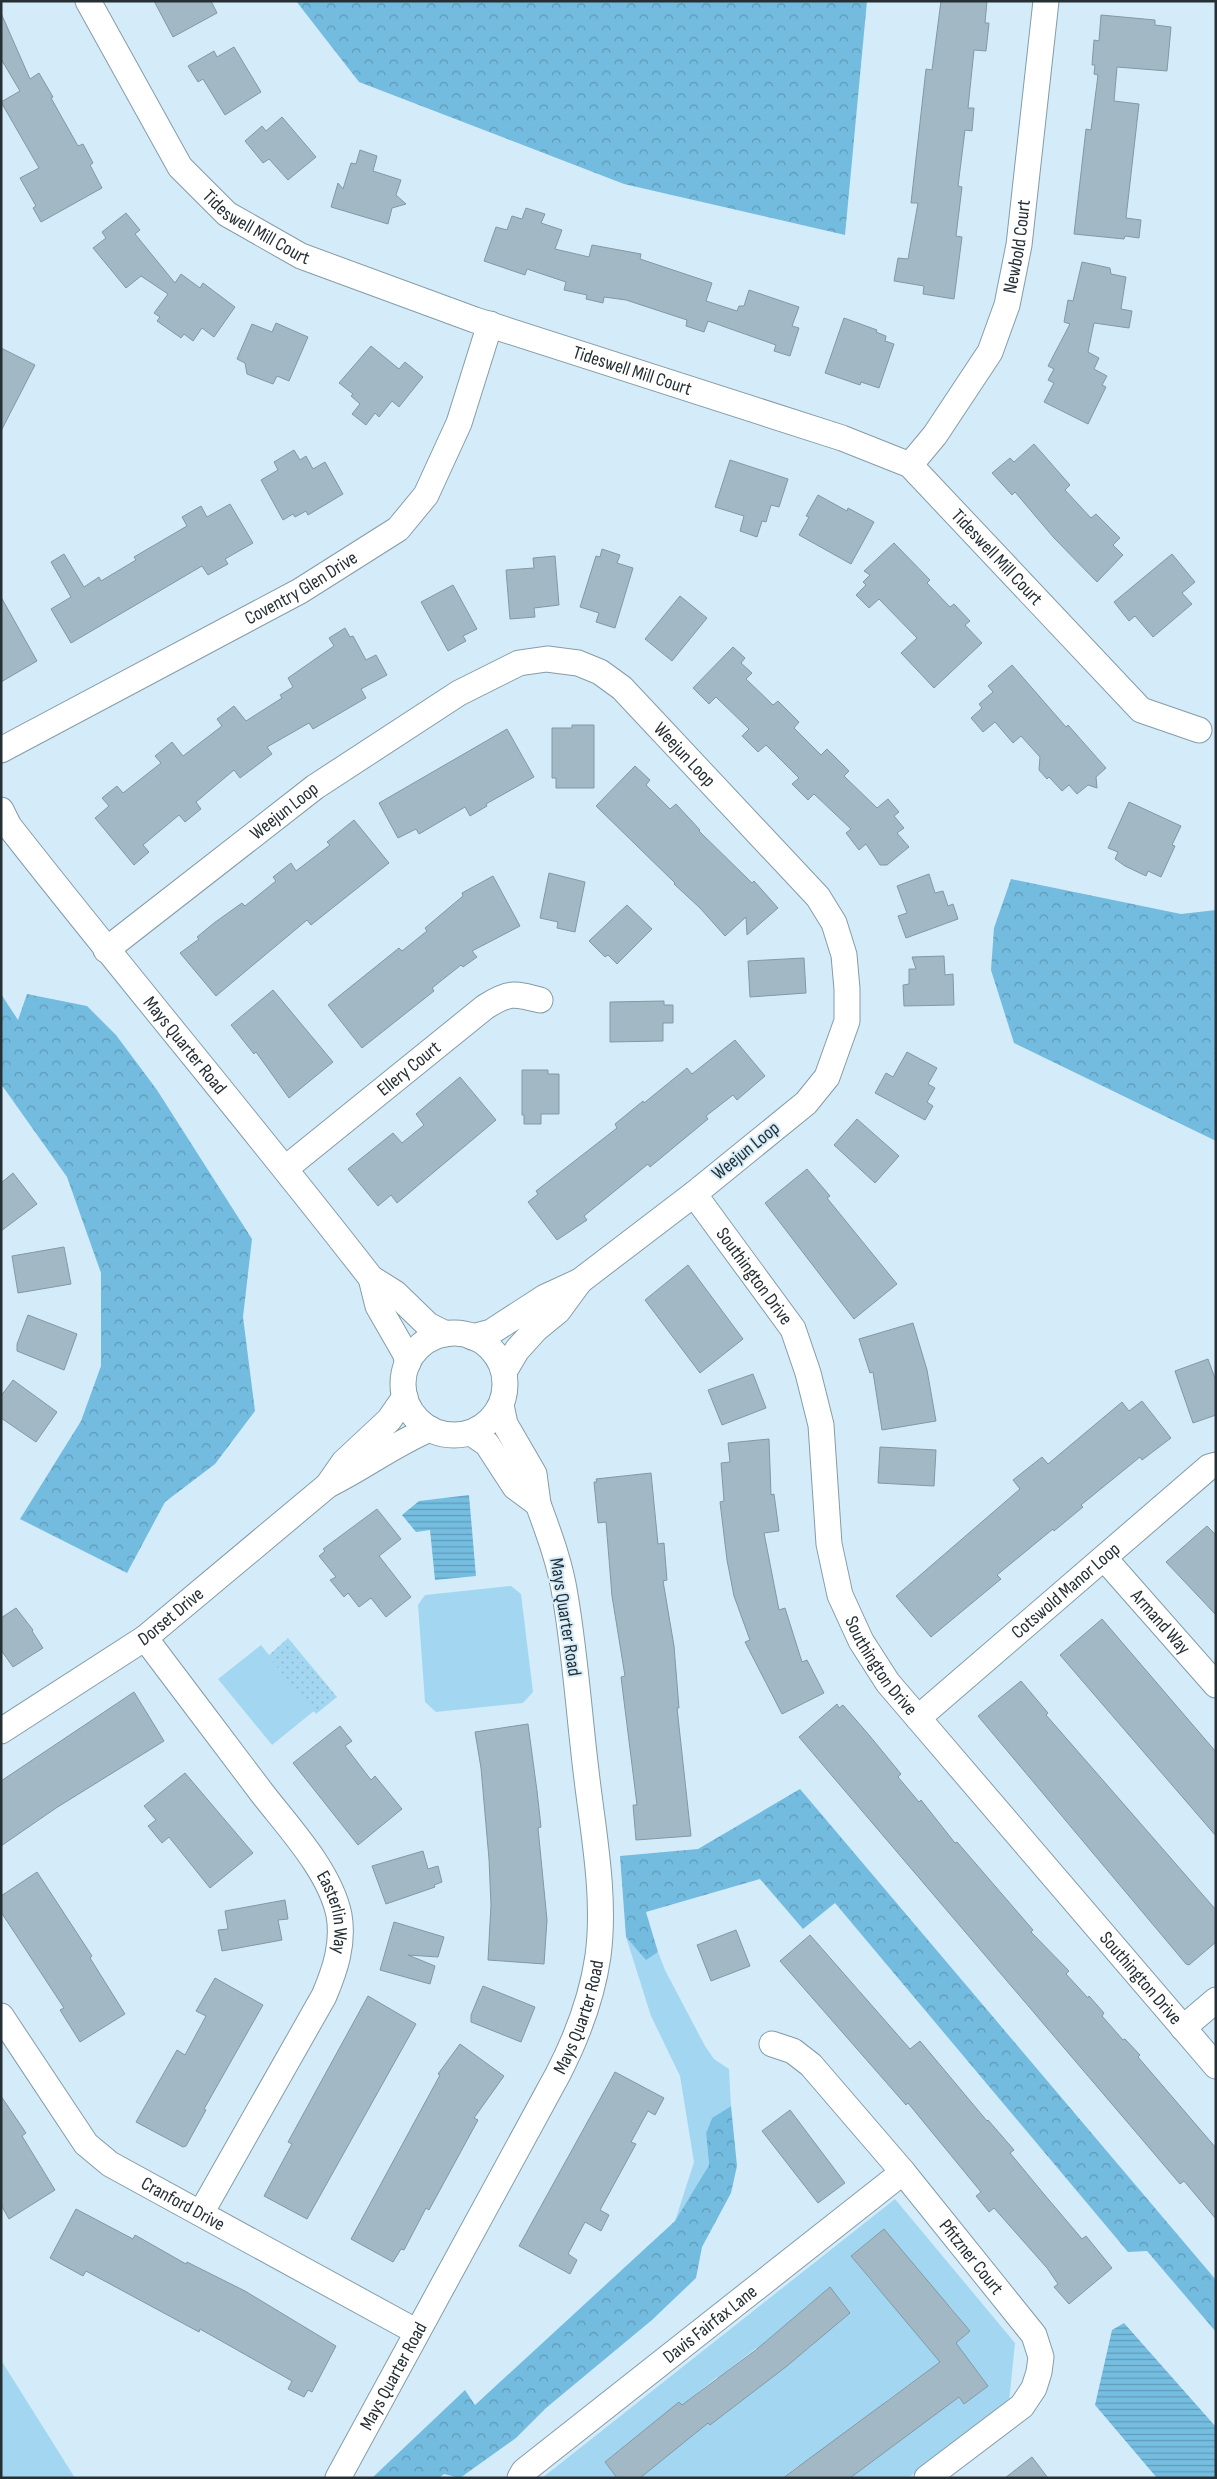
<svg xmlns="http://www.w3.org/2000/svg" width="1217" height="2479" font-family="'Sofia Sans Condensed',sans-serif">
<defs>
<pattern id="forest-crowns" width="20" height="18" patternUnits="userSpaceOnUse" patternTransform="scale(1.25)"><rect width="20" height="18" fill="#73bcdf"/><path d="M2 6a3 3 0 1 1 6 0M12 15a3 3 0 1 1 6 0" fill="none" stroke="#5e99b6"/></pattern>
<pattern id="park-dots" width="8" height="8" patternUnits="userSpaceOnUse" patternTransform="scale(1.25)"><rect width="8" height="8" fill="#a3d7f1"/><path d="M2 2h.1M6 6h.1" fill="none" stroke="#8cb9cf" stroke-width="1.8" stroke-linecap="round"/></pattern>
<pattern id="water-rules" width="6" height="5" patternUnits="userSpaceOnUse" patternTransform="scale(1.25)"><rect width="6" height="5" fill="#75bee1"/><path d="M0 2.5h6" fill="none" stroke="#609bb7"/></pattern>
</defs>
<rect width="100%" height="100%" fill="#d4ecf9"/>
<path fill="#a3d7f1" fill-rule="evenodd" d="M511,1586L521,1594L533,1692L523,1703L436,1712L425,1702L418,1605L425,1595Z
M261,1645L314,1711L272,1745L218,1679Z
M626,1937L646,1954L658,1952L665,1970L705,2046L714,2059L729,2069L731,2106L712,2118L706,2133L709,2165L675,2221L694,2162L680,2076L651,2016Z
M895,2199L1015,2343L1009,2402L908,2478H807L798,2466L782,2478H640L638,2436L605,2462L617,2478H542ZM884,2230L905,2256L872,2282L851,2256ZM916,2267L938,2294H884ZM830,2288L850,2313L823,2335L802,2310ZM949,2305L970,2331L938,2358L916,2332ZM794,2319L814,2344L787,2366L766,2341ZM756,2348L776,2373L749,2395L728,2370ZM970,2362L988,2386L964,2404L946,2380ZM922,2375L945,2406L909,2433L886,2401ZM717,2377L738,2402L690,2399ZM679,2402L701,2428L647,2429ZM881,2406L868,2464L845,2432Z
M1,2360L75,2478H1Z"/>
<path fill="url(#forest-crowns)" d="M296,1H867L845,235L624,184L359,82Z
M1011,879L1181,914L1216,910V1141L1014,1043L991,970L994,928Z
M1,994L18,1020L27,994L87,1006L116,1035L157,1090L252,1239L243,1317L255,1411L215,1464L165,1502L127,1573L20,1519L81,1421L101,1366V1273L67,1177L1,1084Z
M800,1789L1216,2280V2332L1147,2251L1128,2252L835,1903L803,1929L760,1879L646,1912L658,1952L646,1960L626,1937L620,1856L698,1849Z
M731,2106L737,2166L731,2193L702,2247L696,2278L652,2320L546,2408L516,2438L460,2478L444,2474L439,2478H372L465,2390L475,2405L675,2221L709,2165L706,2133L712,2118Z"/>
<path fill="url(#park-dots)" d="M288,1638L337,1697L316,1714L268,1656Z"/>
<path fill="url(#water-rules)" d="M469,1495L476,1576L435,1580L430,1530L416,1532L402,1515L419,1501Z
M1124,2323L1216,2427V2478H1157L1095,2405L1112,2330Z"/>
<path fill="#a2b9c5" stroke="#8299a5" d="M154,1H211L217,13L173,37Z
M941,1H987L985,23H989L986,51L974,50L968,108H974L972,131L965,130L958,186L962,187L956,236L962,237L954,299L923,294L924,286L894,281L898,258L908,259L918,203H911L926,69L932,70Z
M1,13L30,79L39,73L53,97L51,98L78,146L83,144L93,163L90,165L102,188L41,222L33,208L36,206L20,178L39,168L1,102L20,91L1,59Z
M1101,15L1155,20V25L1171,27L1167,71L1117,67L1114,101L1139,104L1126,218L1141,220L1139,238L1125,236L1124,239L1074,234L1086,129L1091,130L1098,75L1094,74L1095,65H1092L1094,40L1099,41Z
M234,47L261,92L225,115L203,79L198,82L188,66L214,51L217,57Z
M282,117L316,157L288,180L269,159L263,163L245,141L262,126L266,131Z
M360,150L377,156L373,171L401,180L396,195L406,204L392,208L388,224L331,207L338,183L343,189L351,163L356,164Z
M526,208L545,214L541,223L562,230L555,249L589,257L592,245L641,254L640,259L712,283L706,301L737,311L739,306H744L749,290L799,307L792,326L799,328L790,356L774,351L776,345L708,321L704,332L686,326L687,320L626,300L604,297L603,303L586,299L587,295L564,290L566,282L527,269L525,275L484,261L496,227L507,230L512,216L522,219Z
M126,213L140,230L135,234L175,283L181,274L200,288L203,283L235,307L214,337L202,328L193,341L184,334L181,338L157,321L160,317L154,313L168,294L141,276L126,288L93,248L106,238L102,232Z
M1082,262L1110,268L1111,274L1126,277L1121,309L1132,311L1129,328L1094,323L1088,352L1099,358L1094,369L1107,376L1102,385L1106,387L1088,424L1044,402L1054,383L1048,380L1054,369L1048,366L1070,324L1064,322L1068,300L1073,301Z
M844,318L877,330L876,332L886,336L885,341L894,344L879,388L861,382L860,385L825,373Z
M276,323L308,337L289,381L277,376L273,384L247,374L245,363L237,359L252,324L272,332Z
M371,346L399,369L405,362L423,377L399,407L392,401L379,417L375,413L366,425L352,414L360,404L351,396L353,394L339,383Z
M1,348L35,365L1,431Z
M1034,444L1070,485L1065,490L1091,518L1096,514L1120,538L1113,545L1123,555L1097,582L1054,538L1015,492L1012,495L992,473L1010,458L1014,462Z
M294,450L300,460L306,456L313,469L325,462L343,494L308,515L306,511L295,517L293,514L283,520L261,480L278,470L274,462Z
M730,460L788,479L779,507L771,505L766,522L762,521L757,537L740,531L744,516L715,507Z
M818,495L847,511L848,508L874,522L851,564L799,535L809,517L806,516Z
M230,504L253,543L225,559L228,564L208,575L202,566L71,643L51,609L71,597L51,562L64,554L84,587L99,577L101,581L136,560L134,557L187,526L182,517L201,506L207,517Z
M894,543L930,580L927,583L950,607L954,604L970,621L965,625L982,643L934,688L901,653L917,638L879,599L869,608L856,595L866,585L863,582L870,575L864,571Z
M602,549L620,555L617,563L633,568L615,628L596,622L599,613L580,607L596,556L600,557Z
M1172,554L1195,582L1182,593L1192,604L1153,637L1135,616L1129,621L1114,602Z
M555,556L559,605L534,608L535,617L510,619L506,570L534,568L533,558Z
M453,585L477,629L463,636L466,641L448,651L421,602Z
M680,596L707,618L672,661L645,639Z
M1,597L37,661L1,682Z
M345,628L350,637L353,636L366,660L376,655L387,675L361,689L366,698L313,729L309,723L267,747L272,754L240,778L234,770L196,802L201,809L185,822L179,815L143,845L149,852L134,865L95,818L109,806L102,798L117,786L123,793L161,763L155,756L172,742L183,756L222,726L217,719L234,706L246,721L282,698L280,695L293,687L288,678L334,646L329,638Z
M733,647L745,658L741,663L752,673L746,679L773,705L778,701L799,722L794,728L821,755L827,749L849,771L844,776L877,808L888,799L899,812L894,816L904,828L897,833L909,847L887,865H880L866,844L859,850L846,833L851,829L814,794L808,800L792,784L799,778L766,745L758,752L742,736L749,729L716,697L709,704L693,688Z
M1012,665L1066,727L1068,725L1106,768L1096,777L1097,788L1088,785L1077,794L1069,785L1062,791L1049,777L1047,779L1039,770L1040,757L1021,736L1013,743L995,722L983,732L971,718L982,708L979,704L993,692L988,686Z
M572,725H594V788H556V778H552V728H572Z
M507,729L534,777L486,804L487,806L470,816L465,807L419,834L416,829L398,838L379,803Z
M635,766L650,780L646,785L670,809L676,804L700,830L699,831L752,883L754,881L778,908L747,935L746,917L725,936L700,908L674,884L675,883L596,806Z
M1129,802L1181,826L1172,845L1175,846L1161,877L1148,871L1146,876L1125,866L1115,859L1118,852L1108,848Z
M354,820L389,863L311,925L307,920L216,996L180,953L199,939L197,937L214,923L242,903L245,906L276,881L273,877L291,863L296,871L330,845L327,842Z
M549,873L585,882L575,932L557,928L558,922L540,918Z
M929,874L935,893L943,891L948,906L953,904L958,919L906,938L898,916L907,913L897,886Z
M493,876L520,926L472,951L477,957L463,967L461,965L432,988L434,991L362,1048L328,1005L399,948L402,951L427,931L425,928L463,896L462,893Z
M627,905L652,929L617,964L608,955L605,957L589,941Z
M944,956L945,975L953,974L954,1005L904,1006L903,985L909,984V969H916L912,957Z
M804,958L806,993L750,997L748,961Z
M273,990L333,1062L289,1098L256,1052L254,1054L231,1025Z
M664,1001V1005H673V1023H663V1041L610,1042V1002Z
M735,1040L765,1076L737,1100L733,1095L706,1116L708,1119L650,1167L648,1164L584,1216L587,1220L557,1240L528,1202L538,1194L536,1191L617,1128L615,1124L643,1101L644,1103L687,1068L692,1074Z
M907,1052L937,1068L928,1084L935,1088L927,1102L933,1106L925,1120L875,1093L886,1073L893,1077Z
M522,1070H548V1074H559V1114H541V1124H524V1115H522Z
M460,1077L496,1120L397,1203L391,1195L378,1206L348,1169L393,1133L402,1143L424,1125L416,1114Z
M857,1119L899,1156L875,1183L834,1145Z
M807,1169L830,1196L827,1198L897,1284L854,1319L765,1203Z
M13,1173L37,1204L1,1231V1183Z
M64,1247L71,1284L18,1293L12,1256Z
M688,1265L743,1339L700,1373L645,1300Z
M28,1315L77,1334L64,1370L17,1351V1344Z
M913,1323L927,1370L936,1421L882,1430L873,1372L870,1373L859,1339Z
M1208,1359L1216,1381V1415L1193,1423L1175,1371Z
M753,1374L766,1408L722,1425L708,1390Z
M13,1380L57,1412L36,1442L1,1418V1396Z
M1142,1401L1171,1438L1142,1460L1140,1457L1081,1505L1083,1507L1054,1531L1053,1529L997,1575L1001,1579L931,1637L896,1596L1020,1489L1013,1480L1042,1457L1048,1464L1122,1402L1129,1411Z
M769,1439L771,1495L774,1494L779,1531L764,1533L779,1610L785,1608L802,1662L807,1660L824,1693L782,1714L745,1642L750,1640L734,1596L727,1560L720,1502L724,1501L721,1463L730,1462L728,1443Z
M880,1447L936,1450L934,1486L878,1483Z
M651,1473L658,1544L664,1543L667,1580L663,1581L674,1646L679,1708H677L691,1836L636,1840L633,1805H637L621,1677L625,1676L612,1596L606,1522L598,1523L594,1482H597L596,1479Z
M377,1509L401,1539L379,1556L411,1597L386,1617L371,1598L359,1607L348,1593L344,1597L330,1580L336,1577L319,1556L325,1551L323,1549Z
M1207,1526L1216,1535V1615L1166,1562Z
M16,1608L33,1630L32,1631L43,1648L13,1667L1,1650V1618Z
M1102,1619L1216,1752V1836L1060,1655Z
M1021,1681L1048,1713L1046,1715L1216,1910V1942L1189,1965L1186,1964L978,1716Z
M134,1692L164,1741L56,1808L1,1846V1781Z
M837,1704L839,1708L843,1705L869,1735L901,1774L898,1777L919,1802L921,1800L955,1843L957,1842L1033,1930L1031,1932L1069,1971L1066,1974L1088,1998L1089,1996L1104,2013L1102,2016L1123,2040L1125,2039L1140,2055L1138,2057L1216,2148V2219L1184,2181L1180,2184L1140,2137L799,1737Z
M528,1724L537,1791L541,1827L538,1828L547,1920L544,1964L488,1960L491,1905L489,1859L481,1768L475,1732Z
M340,1726L352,1741L345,1746L371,1780L375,1776L402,1809L358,1845L293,1763Z
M185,1773L253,1853L210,1888L169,1837L162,1843L148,1826L156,1820L144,1806Z
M423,1851L428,1869L438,1866L442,1882L434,1885L435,1887L386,1904L372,1866Z
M37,1872L92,1956L90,1958L125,2014L80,2042L60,2010L64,2008L1,1912V1896Z
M285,1900L288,1919L278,1920L282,1940L222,1951L218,1930L228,1929L225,1911Z
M394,1922L444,1937L438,1957L408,1955L435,1966L430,1984L380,1970Z
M736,1930L750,1966L711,1981L697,1945Z
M810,1935L910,2049L920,2041L987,2121L988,2120L1014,2150L1010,2153L1043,2193L1082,2239L1086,2236L1112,2268L1069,2304L1054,2287L1058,2284L1047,2268L994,2208L989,2212L976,2196L981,2192L908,2103L906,2105L780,1961Z
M215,1978L263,2005L204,2109L206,2110L186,2146L183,2147L136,2122L177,2050L185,2055L206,2016L196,2011Z
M483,1986L535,2007L521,2042L471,2022V2015Z
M368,1996L416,2024L307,2219L264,2196L292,2144L288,2142Z
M460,2044L504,2076L474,2118L478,2120L447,2177L429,2210L426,2208L404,2250L401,2249L393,2262L351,2239L440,2075L438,2074Z
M615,2072L664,2098L655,2115L648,2111L631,2142L636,2144L600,2210L609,2215L601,2231L585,2222L568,2254L577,2260L570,2274L519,2246Z
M1,2096L26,2133L22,2136L55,2190L9,2219L1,2205Z
M790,2110L845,2183L818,2203L762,2131Z
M76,2209L133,2239L135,2235L186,2264L187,2262L245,2291L336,2346L312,2392L308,2390L304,2397L288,2389L292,2381L200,2329L199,2332L86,2271L83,2276L50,2258Z
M884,2229L970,2331L956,2343L988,2386L964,2404L959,2397L850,2478H783L940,2362L851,2256Z
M830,2287L850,2313L787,2366L710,2425L708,2423L640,2478H617L605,2462L679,2402L682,2405L757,2349Z
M1032,2457L1048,2478H1005Z"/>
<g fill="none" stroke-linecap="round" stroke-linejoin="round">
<g stroke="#859ca8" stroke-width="27">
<g id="minor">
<path id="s1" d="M88,1L180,167L227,214L301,256L475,320L842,438L910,465L1141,710L1199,730"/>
<path id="s2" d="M910,465L935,435L990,352L1007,305L1019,245L1046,1"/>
<path id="s3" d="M1,750L300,591L398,529L426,495L459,423L490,324"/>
<path id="s4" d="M1,810L9,826C128,978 253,1126 371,1278"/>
<path id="s5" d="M106,950L315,787L459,693L519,663L547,659L578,663L600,672L622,688L818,897L834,923L844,955L847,989V1021L827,1077L806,1103L694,1194L580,1281"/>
<path id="s6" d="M286,1168L485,1007C509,992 513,993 540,1000"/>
<path id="s7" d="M694,1194L793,1329L808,1373L821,1425L829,1544L840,1595L861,1641L888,1683L918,1718L1216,2066"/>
<circle cx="454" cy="1384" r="51"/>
<path d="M472,1337L491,1332L545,1297L580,1281L558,1311L536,1329L517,1350L504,1372"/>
<path d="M408,1363L405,1353L378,1306L371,1278L395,1293L428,1325L446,1334"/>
<path d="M405,1397L389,1420L344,1462L328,1485C363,1468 394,1444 430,1429"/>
<path d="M471,1433L487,1444L515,1487L538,1504L534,1474L505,1424L501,1405"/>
<path id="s8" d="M1105,1559L1216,1685"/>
<path id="s9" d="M145,1638C184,1690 223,1741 262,1793C289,1828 330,1871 339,1915C344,1944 335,1970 324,1996L201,2213"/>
<path id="s10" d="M918,1718L1209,1467L1216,1465"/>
<path id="s11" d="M1,1731L145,1638L328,1485"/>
<path id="s12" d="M1,2016L86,2144L110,2164L417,2332"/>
<path d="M1183,2028L1216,2000"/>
<path id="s13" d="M772,2044L793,2051L811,2065L903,2172L1034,2335L1041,2357L1039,2372L1034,2388L1022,2406L927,2478"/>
<path id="s14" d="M338,2478L558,2074C577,2037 592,1998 598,1956C606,1896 593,1832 586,1771C579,1713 575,1653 565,1595C560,1563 549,1534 538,1504"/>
<path id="s15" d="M520,2478L524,2471L903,2172"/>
</g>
</g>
<use href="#minor" stroke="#fff" stroke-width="25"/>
</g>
<g text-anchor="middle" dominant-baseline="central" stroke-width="4" stroke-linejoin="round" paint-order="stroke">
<g font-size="19" fill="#252f34" stroke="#d4ecf9">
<text stroke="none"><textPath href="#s1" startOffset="288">Tideswell Mill Court</textPath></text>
<text stroke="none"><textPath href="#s2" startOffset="248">Newbold Court</textPath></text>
<text stroke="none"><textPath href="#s1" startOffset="692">Tideswell Mill Court</textPath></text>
<text stroke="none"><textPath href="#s1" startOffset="1112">Tideswell Mill Court</textPath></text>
<text stroke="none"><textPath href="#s3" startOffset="341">Coventry Glen Drive</textPath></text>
<text stroke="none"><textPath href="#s5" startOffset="706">Weejun Loop</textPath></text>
<text stroke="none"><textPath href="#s5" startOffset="226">Weejun Loop</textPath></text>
<text stroke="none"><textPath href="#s4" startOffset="299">Mays Quarter Road</textPath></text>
<text stroke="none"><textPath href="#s6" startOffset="158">Ellery Court</textPath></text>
<text transform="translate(746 1151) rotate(-39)">Weejun Loop</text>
<text stroke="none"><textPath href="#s7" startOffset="102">Southington Drive</textPath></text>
<text stroke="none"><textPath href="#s10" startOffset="195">Cotswold Manor Loop</textPath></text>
<text stroke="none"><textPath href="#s11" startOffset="205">Dorset Drive</textPath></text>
<text transform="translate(565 1617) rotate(81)">Mays Quarter Road</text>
<text stroke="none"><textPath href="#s8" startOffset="84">Armand Way</textPath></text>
<text stroke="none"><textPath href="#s7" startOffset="521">Southington Drive</textPath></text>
<text stroke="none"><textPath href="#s9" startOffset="336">Easterlin Way</textPath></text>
<text stroke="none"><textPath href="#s7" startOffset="928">Southington Drive</textPath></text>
<text stroke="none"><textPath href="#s14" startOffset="521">Mays Quarter Road</textPath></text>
<text stroke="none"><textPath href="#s12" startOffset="268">Cranford Drive</textPath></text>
<text stroke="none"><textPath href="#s13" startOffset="295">Pfitzner Court</textPath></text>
<text stroke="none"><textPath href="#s15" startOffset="245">Davis Fairfax Lane</textPath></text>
<text stroke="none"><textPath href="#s14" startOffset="116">Mays Quarter Road</textPath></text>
</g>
</g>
<rect width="1217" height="2479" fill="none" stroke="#252f34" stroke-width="5"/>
</svg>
